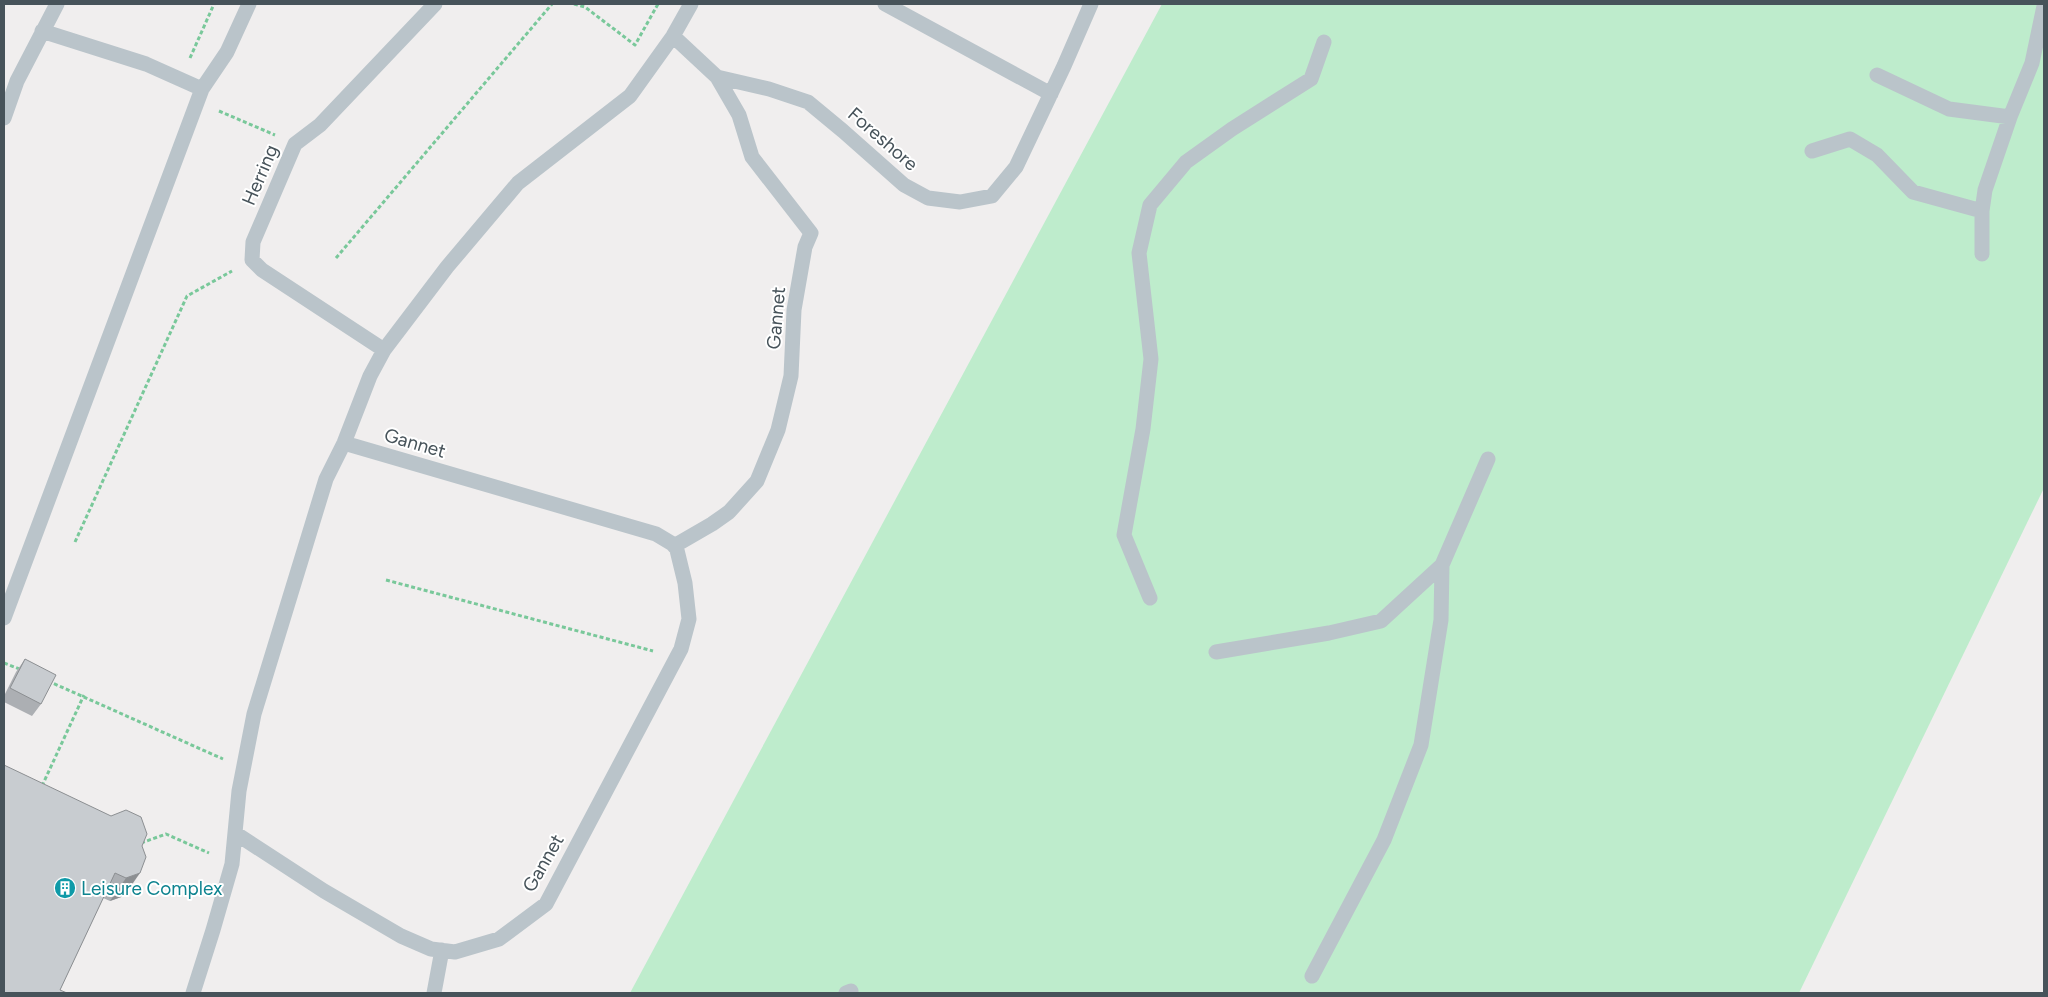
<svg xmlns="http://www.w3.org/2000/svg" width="2048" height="997" font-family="Figtree,sans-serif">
<rect width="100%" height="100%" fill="#f0eeee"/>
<path fill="#beeccc" d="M1162,4H2044V488L1799,993H630Z"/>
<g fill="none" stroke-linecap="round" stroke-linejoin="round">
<path stroke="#79c89a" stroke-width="3" stroke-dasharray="4 2.5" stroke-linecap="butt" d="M574,4L585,7L635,45L658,4
M190,58L214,4
M219,111L275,135
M336,258L552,4
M75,542L187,296L232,271
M386,580L653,651
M4,663L22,670
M48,681L223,759
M42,786L84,695
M141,843L166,834L209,853"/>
<path stroke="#bac4ca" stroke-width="15" d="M885,4L1051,94
M42,31L146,64L202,89
M673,36L717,77L739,115L752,157L811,233L805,247L794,310L791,376L778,430L757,481L729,512L712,524L674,546
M1877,75L1949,109L2010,117
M717,77L769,89L808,102L843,131L904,185L928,198L960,202L992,196L1016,167L1064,66L1091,4
M4,118L17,81L57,4
M1812,151L1850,139L1877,155L1913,192L1982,211L1985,190L2010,117L2032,63L2044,6
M1982,211V254
M384,350L262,270L252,260L253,242L295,144L320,125L435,4
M1150,598L1124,535L1143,429L1151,359L1139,253L1150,205L1186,162L1232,129L1311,79L1324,42
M4,618L202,89L227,52L249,4
M1216,652L1329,633L1381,621L1442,565
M235,833L324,891L401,936L431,949L455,952L499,939L546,904L681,649L689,619L685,583L676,546L656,534L344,443
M1312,976L1384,840L1421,745L1441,620L1442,565L1488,459
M193,993L213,930L232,864L239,791L254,714L326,479L344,443L370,376L384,350L447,267L518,183L630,96L673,36L691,4
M434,993L442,950
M846,993L851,991"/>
</g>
<path fill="#acafb3" d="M25,659L41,704L32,716L4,702V696L16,672Z
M4,765L142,846L124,896L110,901L103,898L60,990L4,993Z"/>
<path fill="#8c8f92" d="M140,873L124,896L110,901L126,878Z"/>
<path fill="#c8ccd0" stroke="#8c8f92" d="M25,659L56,675L41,704L10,688Z
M4,765L111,816L126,810L141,817L147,834L142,846L146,857L140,873L126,878L115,873L60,990L67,993H4Z"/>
<defs>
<g id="building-disc" transform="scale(1.125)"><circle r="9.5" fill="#0f9aa8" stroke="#fff"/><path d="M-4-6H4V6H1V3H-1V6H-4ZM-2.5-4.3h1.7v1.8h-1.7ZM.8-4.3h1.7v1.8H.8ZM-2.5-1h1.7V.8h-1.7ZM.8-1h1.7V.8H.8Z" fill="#fff"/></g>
</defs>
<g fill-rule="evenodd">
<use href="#building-disc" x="65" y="888"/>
</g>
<g text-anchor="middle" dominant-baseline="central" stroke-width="4" stroke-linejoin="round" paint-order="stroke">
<g font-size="19" fill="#47535a" stroke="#fff">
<text transform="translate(883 139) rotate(41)">Foreshore</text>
<text transform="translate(260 175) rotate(-67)">Herring</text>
<text transform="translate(776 318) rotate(-85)">Gannet</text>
<text transform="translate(415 443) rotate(16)">Gannet</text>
<text transform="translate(543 863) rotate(-60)">Gannet</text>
</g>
<g font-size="19" fill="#0d838f" stroke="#fff" text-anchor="start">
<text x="81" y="888">Leisure Complex</text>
</g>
</g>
<rect width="2048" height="997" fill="none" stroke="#47535a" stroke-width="10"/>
</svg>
